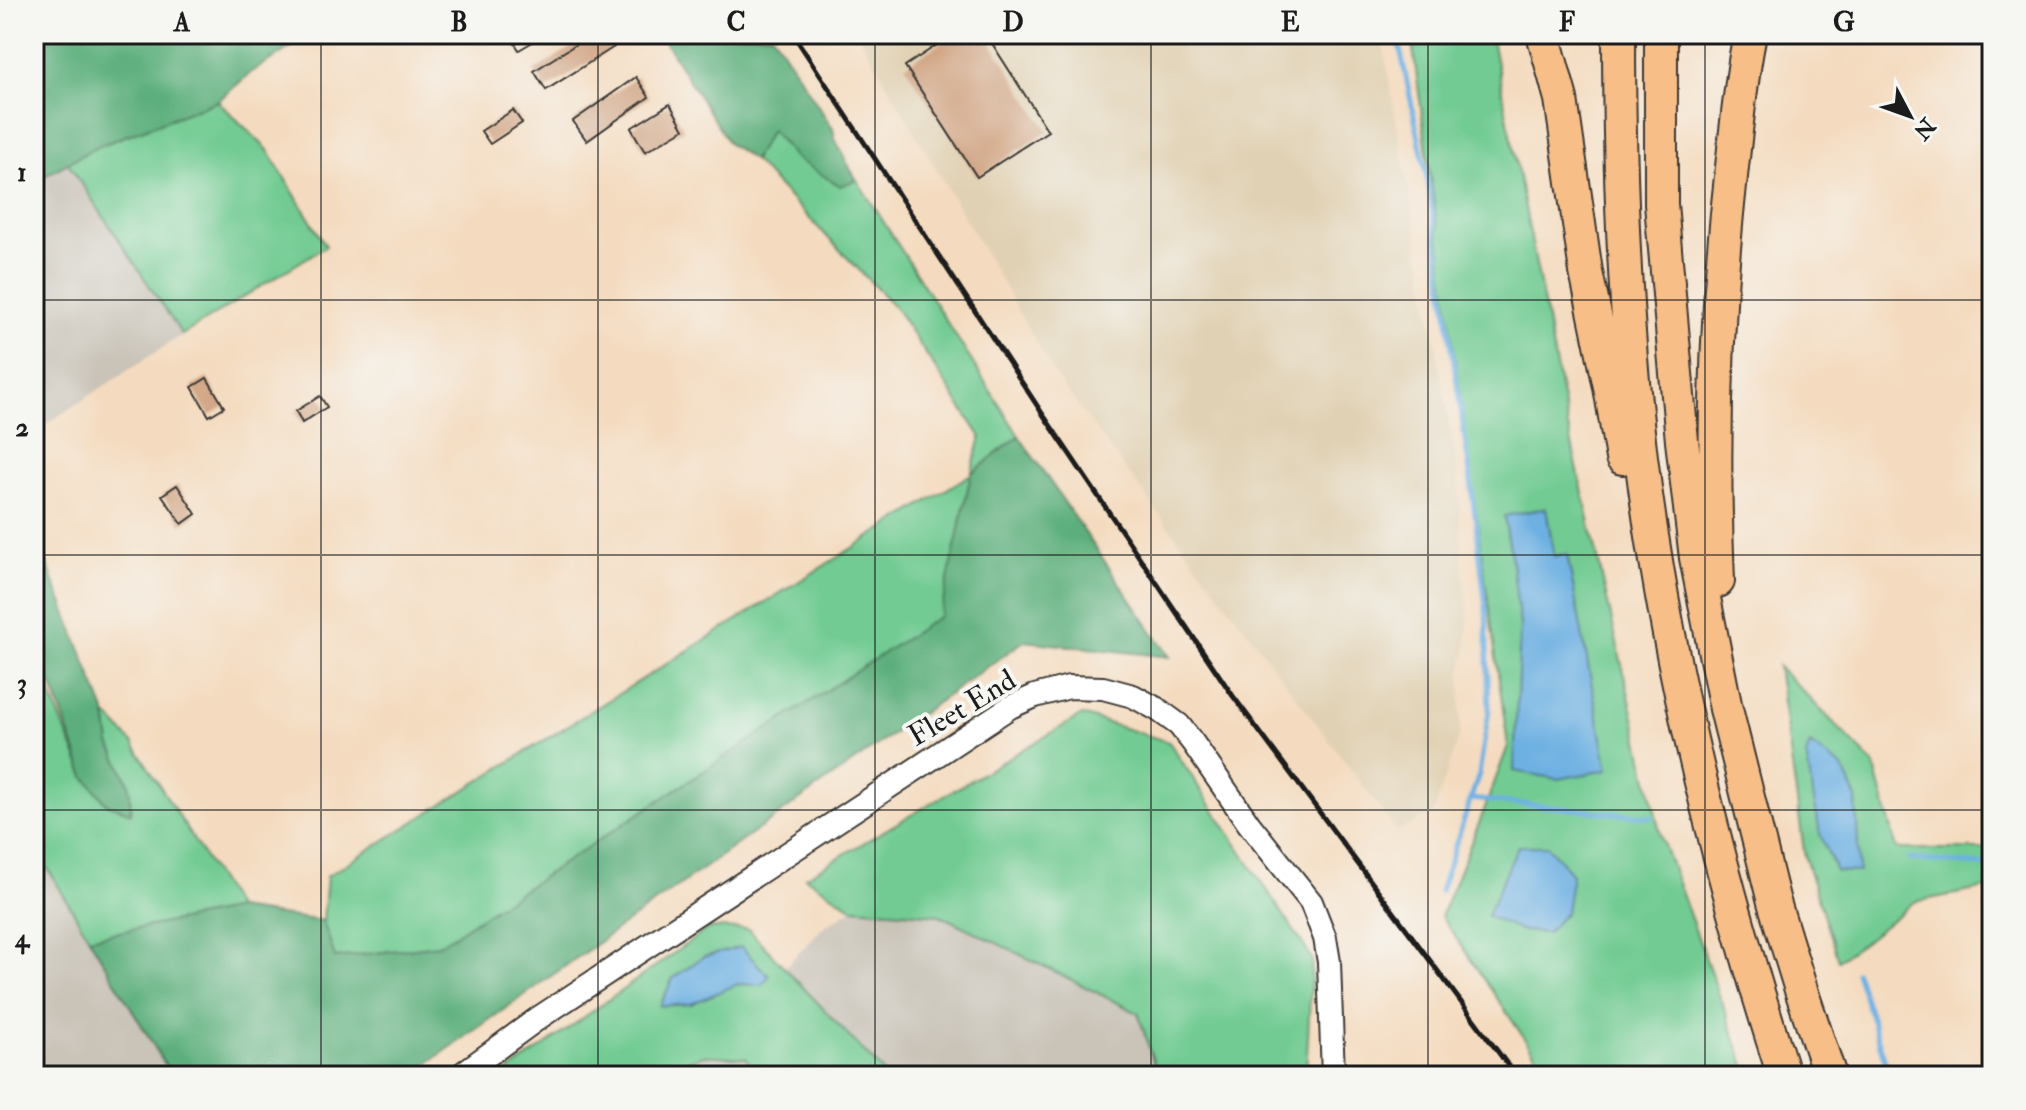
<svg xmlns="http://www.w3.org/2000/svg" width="2026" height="1110" font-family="'IM FELL Double Pica',serif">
<rect width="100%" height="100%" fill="#f6f6f2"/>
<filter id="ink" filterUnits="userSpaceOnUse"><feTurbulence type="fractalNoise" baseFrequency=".0125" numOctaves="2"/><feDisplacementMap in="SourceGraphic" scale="16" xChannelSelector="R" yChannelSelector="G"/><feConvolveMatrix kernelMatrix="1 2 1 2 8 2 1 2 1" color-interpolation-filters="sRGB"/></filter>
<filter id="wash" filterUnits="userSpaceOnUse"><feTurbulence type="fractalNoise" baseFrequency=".006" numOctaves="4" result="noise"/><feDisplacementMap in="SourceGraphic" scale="32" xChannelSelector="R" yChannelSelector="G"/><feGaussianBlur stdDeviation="1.8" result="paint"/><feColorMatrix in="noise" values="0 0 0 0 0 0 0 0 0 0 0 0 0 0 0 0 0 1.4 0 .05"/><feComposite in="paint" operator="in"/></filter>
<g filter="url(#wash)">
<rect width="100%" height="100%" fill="#f4dbbf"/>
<path fill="#e1d1b4" d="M858,34H1381L1458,472L1463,573L1468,610L1467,648L1461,674L1460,734L1433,814L1397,831L1057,378Z"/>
<path fill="#c9c3b8" d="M68,163L182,335L34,432V182Z
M1002,818L1196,1076H661L703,1055L824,926Z
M34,845L89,938L172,1076H34Z"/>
<path fill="#71cb92" stroke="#467457" stroke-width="2" d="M1411,34H1491L1568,427L1661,837L1749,1076H1550L1441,916L1480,821L1508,746Z
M218,101L267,149L326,246L182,335L68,163L96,147Z
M771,130L852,172L1019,436L971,474L941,616L439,945L335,958L323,921L327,876L971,474L981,437L894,306L753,160Z
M34,655L85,777L107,804L129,784L110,744L106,714L133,743L237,909L89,938L34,845Z
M1778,666L1874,764L1897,849H1992V887L1914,902L1863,943L1838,960L1805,858Z
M1082,715L1169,742L1312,958L1306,1076H1158L1138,1013L940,915L853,908L805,877Z
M709,928L748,929L885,1074L881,1076H757L746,1058L703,1055L655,1076H502Z"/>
<path fill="#5caf7c" stroke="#3c664c" stroke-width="2" d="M34,34H312L253,71L218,101L96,147L34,182Z
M660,34H772L833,129L835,139L856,180L840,186L795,158L771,130L753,160L729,144Z
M1019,436L1170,657L1024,641L410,1076H172L89,938L237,909L323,921L335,958L439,945L940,616L971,474Z
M34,531L106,714L110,744L129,784L131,813L107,804L85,777L52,686L34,647Z"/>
<path fill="#6db0e2" stroke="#44667f" stroke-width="2" d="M1546,508L1554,556L1567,554L1608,770L1558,779L1514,771L1520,626L1511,555L1504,516Z
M1810,744L1843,768L1856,797L1859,872L1836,871L1820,834L1806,755Z
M1518,846H1548L1572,874L1566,912L1547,933L1523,931L1487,916Z
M741,947L769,976L762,985L738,984L691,1004L660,1006L673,978L703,957Z"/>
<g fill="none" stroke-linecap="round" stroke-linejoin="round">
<path stroke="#6db0e2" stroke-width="5" d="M1397,34L1428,182L1470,474L1486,608L1489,710L1479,774L1440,891
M1471,799L1651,817
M1910,859L1992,866
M1856,972L1890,1076"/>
</g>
<g id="blocks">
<path fill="#d0a381" d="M509,34H546L519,50Z
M592,34H606L614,47L546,90L534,71Z
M954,34H986L1048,131L977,177L905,66Z
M636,77L649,97L587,141L573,121Z
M670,104L684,129L645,152L631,128Z
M513,110L522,123L490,144L481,131Z
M207,378L224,407L209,416L192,387Z
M320,396L327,407L302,423L296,411Z
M177,485L196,514L182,524L162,495Z"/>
</g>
</g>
<g filter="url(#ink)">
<use href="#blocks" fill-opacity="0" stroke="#3c3934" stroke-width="2"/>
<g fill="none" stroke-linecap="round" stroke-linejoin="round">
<g stroke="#3c3934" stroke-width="26">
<path id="minor" d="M459,1076L540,1017L1010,707L1035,696L1069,687L1103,688L1133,696L1157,709L1179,725L1193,743L1249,824L1311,902L1325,938L1329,962L1333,1076"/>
</g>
<g stroke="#3c3934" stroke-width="36">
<path id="highway" d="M1543,34L1561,99L1586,272L1610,387L1622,458
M1619,34C1619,176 1624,317 1641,457C1667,668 1719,874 1784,1076
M1661,34V204L1682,441L1696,558L1726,709L1774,902L1802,993L1830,1076
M1718,581C1712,443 1716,304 1732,167C1737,123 1741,77 1750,34"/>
</g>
<use href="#minor" stroke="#fff" stroke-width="22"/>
<use href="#highway" stroke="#f7be87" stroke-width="32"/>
<path stroke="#1c1c1c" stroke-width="5" d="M793,34L1042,413L1233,696L1516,1076"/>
</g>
</g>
<path fill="none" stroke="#1c1c1c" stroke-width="2" stroke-opacity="0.55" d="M321,34V1076M598,34V1076M875,34V1076M1151,34V1076M1428,34V1076M1705,34V1076M34,300H1992M34,555H1992M34,810H1992"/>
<g text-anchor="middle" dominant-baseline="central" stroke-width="8" stroke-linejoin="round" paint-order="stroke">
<g font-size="30" fill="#1c1c1c" stroke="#f6f6f2">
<text transform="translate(962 708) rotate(-31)">Fleet End</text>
</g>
</g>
<rect width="2026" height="1110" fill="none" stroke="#f6f6f2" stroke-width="88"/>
<g transform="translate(1910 116) rotate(131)" stroke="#f6f6f2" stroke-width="6" paint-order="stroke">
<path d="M0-6L14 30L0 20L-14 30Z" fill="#1c1c1c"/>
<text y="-12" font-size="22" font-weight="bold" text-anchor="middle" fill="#1c1c1c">N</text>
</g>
<rect x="44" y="44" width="1938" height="1022" fill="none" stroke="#1c1c1c" stroke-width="3"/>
<g font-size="26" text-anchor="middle" font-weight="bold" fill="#1c1c1c">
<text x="182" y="31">A</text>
<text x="459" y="31">B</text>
<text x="736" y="31">C</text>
<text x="1013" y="31">D</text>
<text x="1290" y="31">E</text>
<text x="1567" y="31">F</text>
<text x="1844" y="31">G</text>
<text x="22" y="181">1</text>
<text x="22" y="436">2</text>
<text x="22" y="692">3</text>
<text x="22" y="947">4</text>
</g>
</svg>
